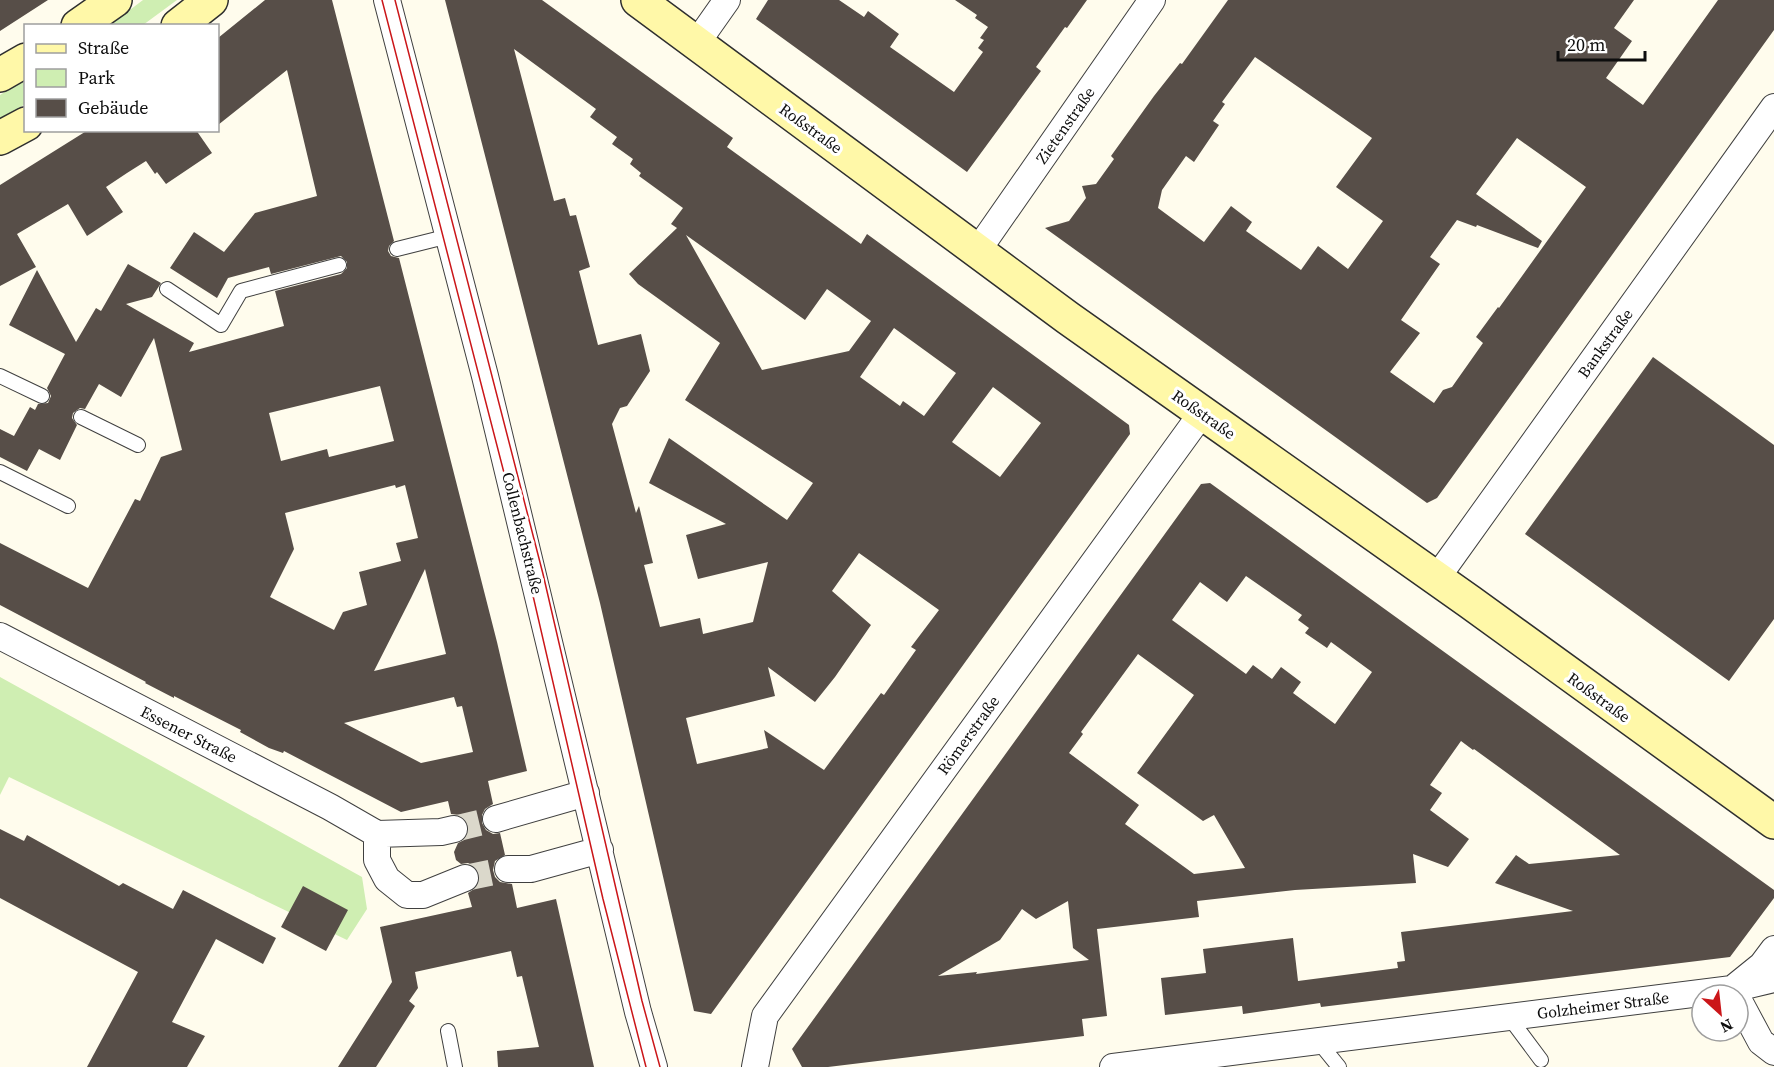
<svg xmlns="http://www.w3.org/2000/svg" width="1774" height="1067" font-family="'Source Serif 4',serif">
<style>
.green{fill:#cfeeb2}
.building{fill:#574e48;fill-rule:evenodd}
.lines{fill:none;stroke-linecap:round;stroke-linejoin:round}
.street-tunnel{stroke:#dbd8cb;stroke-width:26;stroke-dasharray:26 13;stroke-linecap:butt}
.lane-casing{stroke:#404040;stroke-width:16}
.street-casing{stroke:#404040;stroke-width:28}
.secondary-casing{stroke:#2f2f2f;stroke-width:36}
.lane{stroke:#fff;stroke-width:14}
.street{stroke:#fff;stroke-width:26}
.secondary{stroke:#fff8a8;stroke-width:33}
.tram{stroke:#cb1619;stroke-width:1.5}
.labels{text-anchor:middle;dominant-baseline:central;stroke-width:6;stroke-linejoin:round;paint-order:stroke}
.street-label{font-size:16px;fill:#0d0d0d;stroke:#fff}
</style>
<rect width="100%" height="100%" fill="#fffced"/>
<path class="green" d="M 143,0 L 177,0 L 143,25 L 110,25 Z
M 25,79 L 25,104 L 0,121 L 0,95 Z
M 0,677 L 362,877 L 367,909 L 347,940 L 9,777 L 0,795 Z"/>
<path class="building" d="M 0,0 L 48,0 L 0,31 Z
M 265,0 L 332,0 L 394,241 L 389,246 L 388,251 L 391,256 L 399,258 L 497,642 L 527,771 L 488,781 L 493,804 L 485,809 L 482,815 L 482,823 L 486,830 L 493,834 L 500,833 L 505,855 L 495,861 L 493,870 L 495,877 L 500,882 L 512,884 L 517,908 L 556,899 L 594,1067 L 498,1067 L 497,1051 L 539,1047 L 522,976 L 517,977 L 511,951 L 415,972 L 418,988 L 409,1001 L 415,1006 L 376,1067 L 338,1067 L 392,982 L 380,927 L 472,907 L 468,893 L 477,887 L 480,879 L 479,873 L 474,866 L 468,863 L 461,864 L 456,860 L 454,852 L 458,843 L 464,840 L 468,834 L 469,826 L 465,819 L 459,815 L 451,814 L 448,801 L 401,812 L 284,751 L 283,753 L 269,748 L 240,732 L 241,730 L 174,696 L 174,698 L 145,683 L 146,682 L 0,605 L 0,543 L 88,588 L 135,499 L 140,501 L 161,457 L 182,450 L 154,338 L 121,397 L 99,384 L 85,409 L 80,408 L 73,413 L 72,418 L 77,425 L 60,460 L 39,449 L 27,471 L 0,457 L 0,429 L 14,436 L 30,407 L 35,410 L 38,404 L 48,403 L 51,396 L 47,388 L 65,354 L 9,325 L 37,270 L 76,342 L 96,308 L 101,311 L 128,264 L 161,283 L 152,297 L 126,304 L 194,343 L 189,352 L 284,326 L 275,291 L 341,274 L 347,268 L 347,262 L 341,256 L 271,274 L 269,267 L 228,278 L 217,298 L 170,268 L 194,232 L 224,252 L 255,213 L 317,196 L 287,70 L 218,125 L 218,38 ZM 380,386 L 394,441 L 329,457 L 327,449 L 281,461 L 269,413 ZM 395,485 L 396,488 L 405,485 L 418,538 L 396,543 L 401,561 L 359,572 L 367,605 L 343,612 L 334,630 L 270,597 L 294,549 L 285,513 ZM 425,569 L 446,654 L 374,671 L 411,598 ZM 454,697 L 457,707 L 462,706 L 473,752 L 421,763 L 344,723 Z
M 445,0 L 542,0 L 733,138 L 727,147 L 861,244 L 867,234 L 1129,425 L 1130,434 L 711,1014 L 694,1011 L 600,603 ZM 514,49 L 596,109 L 590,117 L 617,137 L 612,144 L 633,159 L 630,164 L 641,173 L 639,176 L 683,208 L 671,224 L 677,228 L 629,274 L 638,284 L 720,343 L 685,400 L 813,483 L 787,520 L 669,438 L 649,483 L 726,524 L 686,535 L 698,579 L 768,562 L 753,622 L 703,634 L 700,618 L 660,627 L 644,565 L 653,563 L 639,506 L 636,513 L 612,424 L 620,408 L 627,406 L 650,371 L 641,334 L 598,345 L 579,271 L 590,267 L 576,215 L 570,216 L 565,198 L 554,201 ZM 686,235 L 805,320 L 827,289 L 871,321 L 849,351 L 762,370 ZM 894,328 L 956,373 L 924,416 L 903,401 L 900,406 L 860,377 ZM 993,387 L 1041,423 L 1000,477 L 952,442 ZM 859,553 L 939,610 L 911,647 L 916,650 L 884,695 L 881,693 L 824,770 L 764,730 L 768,748 L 697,764 L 686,718 L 775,696 L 768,667 L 815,702 L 835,677 L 871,625 L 832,591 Z
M 768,0 L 839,0 L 864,17 L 868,11 L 899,34 L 890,47 L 954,92 L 983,52 L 978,48 L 984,40 L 980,38 L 988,27 L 975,18 L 977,15 L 955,0 L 1087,0 L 1067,28 L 1065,27 L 1036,67 L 1041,71 L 967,172 L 756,19 Z
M 1228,0 L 1634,0 L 1614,28 L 1632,41 L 1606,78 L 1643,105 L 1718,0 L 1774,0 L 1774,30 L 1437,498 L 1427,503 L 1045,228 L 1069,221 L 1086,198 L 1082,186 L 1096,184 L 1114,159 L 1111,156 L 1154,96 L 1180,63 L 1182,64 ZM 1255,57 L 1372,138 L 1336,187 L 1383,221 L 1348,269 L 1318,246 L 1301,270 L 1246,231 L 1252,222 L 1231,206 L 1204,242 L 1158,208 L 1162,190 L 1186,156 L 1194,162 L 1219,125 L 1213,121 L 1225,104 L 1222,102 ZM 1517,138 L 1586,187 L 1499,308 L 1498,307 L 1476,337 L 1483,343 L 1452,387 L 1443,390 L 1434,403 L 1390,372 L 1420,333 L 1401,320 L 1440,264 L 1430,257 L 1457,220 L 1476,227 L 1477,225 L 1538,248 L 1542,241 L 1476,194 Z
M 88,130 L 196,130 L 212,153 L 166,184 L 157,172 L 155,174 L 146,161 L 127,173 L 106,187 L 123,212 L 87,236 L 68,204 L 17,234 L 36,267 L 0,286 L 0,185 Z
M 1653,357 L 1774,445 L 1774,619 L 1729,681 L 1525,534 Z
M 1210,483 L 1774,890 L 1774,898 L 1730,957 L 1321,1007 L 1320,1003 L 1243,1014 L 1242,1006 L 1165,1015 L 1161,978 L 1206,973 L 1203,949 L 1293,938 L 1298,981 L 1398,968 L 1397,962 L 1405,961 L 1401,932 L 1573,911 L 1495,883 L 1516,855 L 1529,864 L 1620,855 L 1474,749 L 1473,750 L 1461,741 L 1430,785 L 1442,793 L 1430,810 L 1469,839 L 1448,867 L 1413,854 L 1416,883 L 1295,890 L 1197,901 L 1199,917 L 1097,929 L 1107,1016 L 1082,1019 L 1084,1036 L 828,1067 L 802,1067 L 792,1049 L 1201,484 ZM 1246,576 L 1302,615 L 1298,620 L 1309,628 L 1305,633 L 1327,648 L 1331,642 L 1372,672 L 1335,724 L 1293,693 L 1301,682 L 1281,667 L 1272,679 L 1253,665 L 1246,674 L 1172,620 L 1200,582 L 1227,602 ZM 1138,654 L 1194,695 L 1137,773 L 1203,821 L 1214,815 L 1245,868 L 1194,874 L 1125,824 L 1139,805 L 1069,753 L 1083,734 L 1081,732 ZM 1068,901 L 1073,948 L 1089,960 L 976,974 L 977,972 L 938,976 L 1000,940 L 1022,909 L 1036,919 Z
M 0,829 L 24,841 L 27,835 L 119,886 L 123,883 L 173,909 L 183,890 L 276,938 L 263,964 L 216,939 L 172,1022 L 205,1036 L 187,1067 L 87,1067 L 138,972 L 0,898 Z
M 303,886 L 348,910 L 326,951 L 281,927 Z"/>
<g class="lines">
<path class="street-tunnel" d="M 454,829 L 496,819
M 465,878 L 508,869"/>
<defs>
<path id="lane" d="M 397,249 L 449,236
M 167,289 L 221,325 L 241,291 L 339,265
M 0,376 L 42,396
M 81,417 L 138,445
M 0,472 L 68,506
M 1509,1017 L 1541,1060
M 448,1031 L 455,1067
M 1318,1041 L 1339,1067"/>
<path id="street" d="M 387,0 L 485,376 L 638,1012 L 654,1067
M 696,44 L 727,0
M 978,250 L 1152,0
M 1436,579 L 1774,107
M 0,636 L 330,807 L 377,834 L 441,832 L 454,829
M 496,819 L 586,793
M 377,834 L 377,860 L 387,879 L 407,895 L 423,895 L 465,878
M 508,869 L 531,869 L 600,850
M 1736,986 L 1762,965 L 1774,949
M 1738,999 L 1761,1042 L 1774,1052
M 755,1067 L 765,1016 L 1202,413
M 1113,1067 L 1732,989 L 1774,979"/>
<path id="secondary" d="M 638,0 L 1068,318 L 1470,602 L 1774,822
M 78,26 L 115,0
M 178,26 L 211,0
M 0,75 L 26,60
M 0,138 L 26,124"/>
</defs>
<use href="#lane" class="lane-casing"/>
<use href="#street" class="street-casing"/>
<use href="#secondary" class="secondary-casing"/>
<use href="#lane" class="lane"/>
<use href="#street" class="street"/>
<use href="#secondary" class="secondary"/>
<path class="tram" d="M 382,0 L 510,496 L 603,899 L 646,1067
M 395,0 L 543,574 L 642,1001 L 660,1067"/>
</g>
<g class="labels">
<g class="street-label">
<text transform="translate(1065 125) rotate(-55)">Zietenstraße</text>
<text transform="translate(811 128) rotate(36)">Roßstraße</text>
<text transform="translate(1605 343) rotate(-54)">Bankstraße</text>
<text transform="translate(1204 414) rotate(35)">Roßstraße</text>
<text transform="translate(523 533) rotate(76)">Collenbachstraße</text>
<text transform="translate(1599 697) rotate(36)">Roßstraße</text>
<text transform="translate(189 734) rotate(27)">Essener Straße</text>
<text transform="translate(968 735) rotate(-54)">Römerstraße</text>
<text transform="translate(1603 1005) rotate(-7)">Golzheimer Straße</text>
</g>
</g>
<rect x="24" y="24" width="195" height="108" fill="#ffffff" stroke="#9e9e9e" stroke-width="1.5"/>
<rect x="36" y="44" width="30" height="9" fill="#fff8a8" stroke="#9e9e9e" stroke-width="1.5"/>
<text x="78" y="54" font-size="18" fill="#0d0d0d">Straße</text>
<rect x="36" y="69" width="30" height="18" fill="#cfeeb2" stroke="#9e9e9e" stroke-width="1.5"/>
<text x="78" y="84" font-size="18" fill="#0d0d0d">Park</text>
<rect x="36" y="99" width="30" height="18" fill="#574e48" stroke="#9e9e9e" stroke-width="1.5"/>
<text x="78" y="114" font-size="18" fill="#0d0d0d">Gebäude</text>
<g transform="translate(1720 1013) rotate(153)"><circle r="28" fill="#ffffff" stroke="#9e9e9e" stroke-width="1.5"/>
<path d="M0-4.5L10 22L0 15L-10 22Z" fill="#cb1619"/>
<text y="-9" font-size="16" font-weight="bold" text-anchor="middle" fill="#0d0d0d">N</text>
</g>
<path d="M1558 51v9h87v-9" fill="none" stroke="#0d0d0d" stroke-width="3"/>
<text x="1567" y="51" font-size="18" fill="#0d0d0d" stroke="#ffffff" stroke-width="4.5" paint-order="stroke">20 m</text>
</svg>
